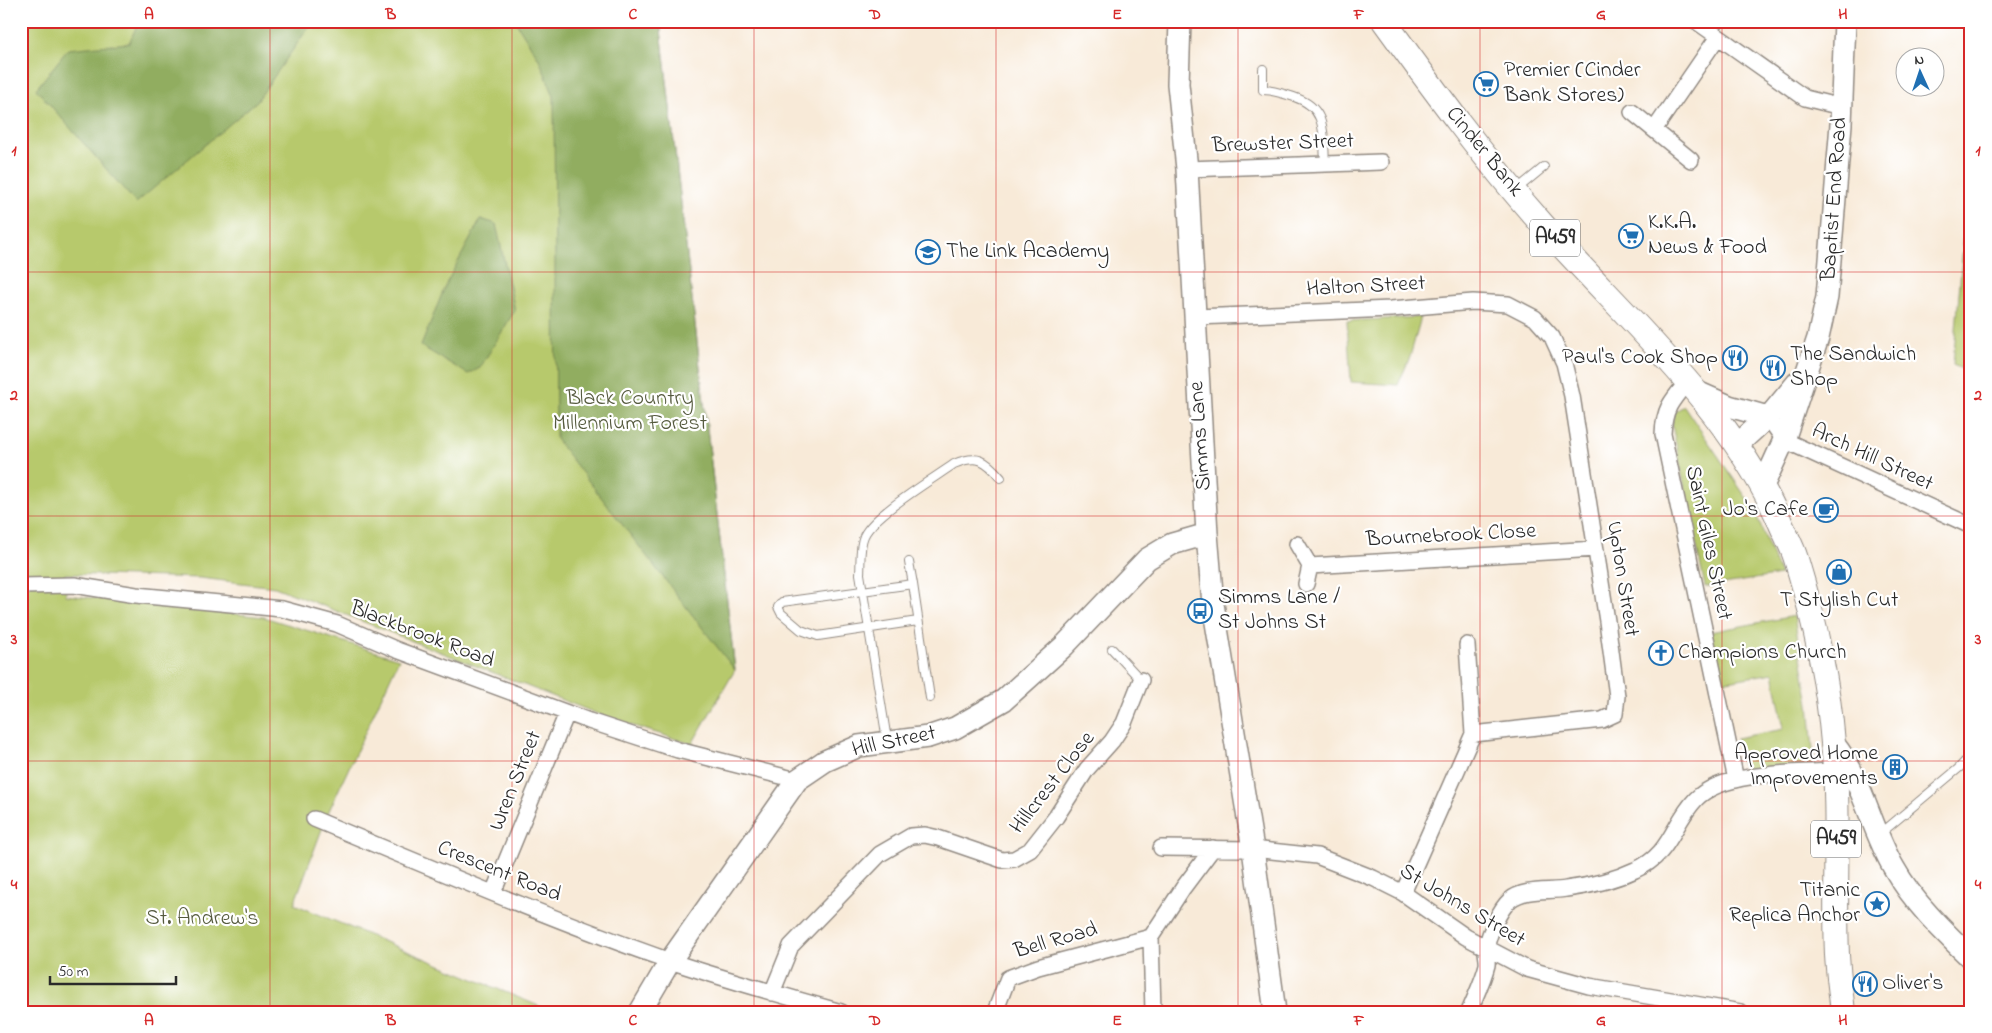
<svg xmlns="http://www.w3.org/2000/svg" width="1992" height="1033" font-family="'Indie Flower',sans-serif">
<style>
.green{fill:#b7c96c;stroke:#717a4c}
.forest{fill:#91ad60;stroke:#5e6c46}
.lines{fill:none;stroke-linecap:round;stroke-linejoin:round}
.lane-casing{stroke:#928a82;stroke-width:10}
.street-casing{stroke:#928a82;stroke-width:18}
.secondary-casing{stroke:#928a82;stroke-width:24}
.primary-casing{stroke:#928a82;stroke-width:26}
.lane{stroke:#fff;stroke-width:8}
.street{stroke:#fff;stroke-width:15}
.secondary{stroke:#fff;stroke-width:21}
.primary{stroke:#fff;stroke-width:24}
.grid{fill:none;stroke:#d62828;stroke-width:1;stroke-opacity:0.55}
.labels{text-anchor:middle;dominant-baseline:central;stroke-width:4.5;stroke-linejoin:round;paint-order:stroke}
.shield{fill:#fff;stroke:#6b6b6b;stroke-width:1}
.shield-label{font-size:21px;font-weight:bold;fill:#2b2b2b}
.poi-label{font-size:22px;fill:#2b2b2b;stroke:#fff;text-anchor:start}
.street-label{font-size:22px;fill:#2b2b2b;stroke:#fff}
.park-label{font-size:22px;fill:#555a3e;stroke:#fff}
.neatline{fill:none;stroke:#d62828;stroke-width:2}
.grid-label{font-size:16px;text-anchor:middle;font-weight:bold;fill:#d62828}
</style>
<rect width="100%" height="100%" fill="#fff"/>
<filter id="ink" filterUnits="userSpaceOnUse"><feTurbulence type="fractalNoise" baseFrequency=".02" numOctaves="2"/><feDisplacementMap in="SourceGraphic" scale="10" xChannelSelector="R" yChannelSelector="G"/><feConvolveMatrix kernelMatrix="1 2 1 2 8 2 1 2 1" color-interpolation-filters="sRGB"/></filter>
<filter id="wash" filterUnits="userSpaceOnUse"><feTurbulence type="fractalNoise" baseFrequency=".0096" numOctaves="4" result="noise"/><feDisplacementMap in="SourceGraphic" scale="20" xChannelSelector="R" yChannelSelector="G"/><feGaussianBlur stdDeviation="1.12" result="paint"/><feColorMatrix in="noise" values="0 0 0 0 0 0 0 0 0 0 0 0 0 0 0 0 0 1.4 0 .05"/><feComposite in="paint" operator="in"/></filter>
<g filter="url(#wash)">
<rect width="100%" height="100%" fill="#f8ead8"/>
<path class="green" d="M 21,21 L 660,21 L 735,670 L 692,744 L 608,718 L 275,587 L 200,578 L 65,574 L 66,595 L 264,617 L 399,659 L 328,813 L 294,904 L 553,1012 L 21,1012 Z
M 1971,152 L 1971,373 L 1953,365 Z
M 1421,317 L 1410,357 L 1398,385 L 1351,382 L 1347,321 Z
M 1684,406 L 1754,509 L 1780,575 L 1705,587 L 1672,425 L 1674,412 Z
M 1794,616 L 1809,704 L 1814,762 L 1807,766 L 1748,769 L 1741,763 L 1736,738 L 1784,729 L 1773,673 L 1721,682 L 1710,632 Z"/>
<path class="forest" d="M 139,21 L 313,21 L 257,101 L 136,203 L 36,89 L 68,49 L 129,43 Z
M 515,21 L 660,21 L 735,670 L 556,439 L 554,96 L 539,59 Z
M 481,219 L 496,224 L 515,310 L 480,368 L 468,374 L 421,346 L 446,284 Z"/>
</g>
<g filter="url(#ink)">
<g class="lines">
<defs>
<path id="lane" d="M 1263,69 L 1263,90 C 1274,90 1284,94 1294,97 C 1328,108 1323,134 1325,164
M 1516,190 L 1544,167
M 909,562 L 913,584
M 918,621 L 818,636 L 801,630 L 781,613 L 778,607 L 782,602 L 913,584 L 930,698
M 1112,649 L 1141,680
M 887,740 L 860,574 C 861,562 859,547 864,536 C 874,514 933,479 954,464 C 978,454 986,460 1001,478
M 1880,834 L 1959,768 L 1971,755"/>
<path id="street" d="M 1696,21 L 1805,98 L 1841,107
M 1632,112 L 1691,160
M 1654,130 L 1717,38
M 1187,169 L 1381,162
M 1196,317 L 1391,309 L 1473,302 L 1508,304 L 1535,318 L 1552,337 L 1564,363 L 1572,396 L 1607,621 L 1617,696 L 1615,714 L 1602,720 L 1473,734
M 1688,381 C 1672,400 1664,408 1663,434 L 1736,780
M 1768,417 L 1784,440 L 1971,526
M 1297,544 L 1310,566 L 1596,549
M 1306,584 L 1310,566
M 21,586 L 74,585 L 136,595 L 282,609 L 337,624 L 397,650 L 589,721 L 678,750 L 797,780
M 314,819 C 432,868 550,919 670,961 C 727,980 784,996 841,1012
M 1161,848 L 1253,849 L 1317,856 L 1373,878 L 1403,893 L 1466,937 L 1527,969 L 1589,986 L 1741,1012
M 493,893 L 567,713
M 1403,893 L 1473,734 L 1467,645
M 772,993 L 791,946 L 880,854 L 911,836 L 925,835 L 938,838 L 1002,860 L 1014,859 L 1030,850 L 1056,817 L 1087,769 L 1112,741 L 1124,723 L 1141,680
M 995,1012 L 1008,978 L 1038,967 L 1151,937
M 1153,1012 L 1151,937 L 1183,888 L 1213,848
M 1469,1012 C 1475,997 1483,981 1487,965 C 1488,959 1485,953 1486,947 C 1490,932 1499,910 1510,900 C 1524,888 1549,892 1566,889 C 1589,886 1614,880 1635,870 C 1671,855 1672,824 1696,799 C 1723,771 1798,773 1835,771"/>
<path id="secondary" d="M 1180,21 L 1178,84 L 1187,169 L 1207,534 L 1213,604 L 1253,849 L 1275,1012
M 1695,391 L 1729,406 L 1768,417
M 1737,445 L 1773,412 L 1797,383
M 1763,486 L 1784,440 L 1818,338 L 1827,297 L 1841,124 L 1845,21
M 1834,744 C 1864,782 1870,827 1894,868 C 1913,902 1943,931 1971,958
M 640,1012 L 670,961 L 797,780 L 825,761 L 859,746 L 928,737 L 955,728 L 1004,700 L 1064,646 L 1147,559 L 1172,544 L 1207,534"/>
<path id="primary" d="M 1384,21 C 1434,90 1485,160 1542,224 C 1626,319 1727,404 1780,522 C 1785,534 1792,546 1796,559 C 1814,618 1828,681 1833,743 C 1840,813 1834,885 1837,955 C 1838,974 1841,993 1843,1012"/>
</defs>
<use href="#lane" class="lane-casing"/>
<use href="#street" class="street-casing"/>
<use href="#secondary" class="secondary-casing"/>
<use href="#primary" class="primary-casing"/>
<use href="#lane" class="lane"/>
<use href="#street" class="street"/>
<use href="#secondary" class="secondary"/>
<use href="#primary" class="primary"/>
</g>
</g>
<path class="grid" d="M 270,21 L 270,1012M 512,21 L 512,1012M 754,21 L 754,1012M 996,21 L 996,1012M 1238,21 L 1238,1012M 1480,21 L 1480,1012M 1722,21 L 1722,1012M 21,272 L 1971,272M 21,516 L 1971,516M 21,761 L 1971,761"/>
<defs>
<symbol id="supermarket-ring" viewBox="-11 -11 22 22"><circle r="9.5" fill="#fff" stroke="#1f6fb2" stroke-width="1.5"/><path d="M-6-5.5h2.5l.6 2H6L4.5 2H-2.5L-4.4-4H-6ZM-1.5 3.2a1.3 1.3 0 1 0 .1 0ZM3 3.2a1.3 1.3 0 1 0 .1 0Z" fill="#1f6fb2"/></symbol>
<symbol id="school-ring" viewBox="-11 -11 22 22"><circle r="9.5" fill="#fff" stroke="#1f6fb2" stroke-width="1.5"/><path d="M0-5L7-2L0 1L-7-2ZM-4 1L0 2.5L4 1V4Q0 6-4 4Z" fill="#1f6fb2"/></symbol>
<symbol id="restaurant-ring" viewBox="-11 -11 22 22"><circle r="9.5" fill="#fff" stroke="#1f6fb2" stroke-width="1.5"/><path d="M-5-6h1v4h1v-4h1v4h1v-4h1v5L-1.5 .5V6h-2V.5L-5-1ZM5-6V6H3V1.5H1.5Q1.5-4 5-6Z" fill="#1f6fb2"/></symbol>
<symbol id="cafe-ring" viewBox="-11 -11 22 22"><circle r="9.5" fill="#fff" stroke="#1f6fb2" stroke-width="1.5"/><path d="M-5.5-4.5H6V0H3Q3 3.5 0 3.5H-2.5Q-5.5 3.5-5.5 0ZM3-3.2v2h1.7v-2ZM-6 4.5H4V6H-6Z" fill="#1f6fb2"/></symbol>
<symbol id="shop-ring" viewBox="-11 -11 22 22"><circle r="9.5" fill="#fff" stroke="#1f6fb2" stroke-width="1.5"/><path d="M-5-2.5h2.3a2.7 3.5 0 0 1 5.4 0H5L5.5 6h-11ZM-1.5-2.5h3a1.5 2.3 0 0 0-3 0Z" fill="#1f6fb2"/></symbol>
<symbol id="bus-ring" viewBox="-11 -11 22 22"><circle r="9.5" fill="#fff" stroke="#1f6fb2" stroke-width="1.5"/><path d="M-5-6H5V4H4V6H2V4H-2V6H-4V4H-5ZM-3.5-4V0h7V-4ZM-3.5 1.2v1.5H-2V1.2ZM2 1.2v1.5H3.5V1.2Z" fill="#1f6fb2"/></symbol>
<symbol id="church-ring" viewBox="-11 -11 22 22"><circle r="9.5" fill="#fff" stroke="#1f6fb2" stroke-width="1.5"/><path d="M-1.2-6h2.4v3.5h3.3v2.4h-3.3V6h-2.4V-.1h-3.3v-2.4h3.3Z" fill="#1f6fb2"/></symbol>
<symbol id="building-ring" viewBox="-11 -11 22 22"><circle r="9.5" fill="#fff" stroke="#1f6fb2" stroke-width="1.5"/><path d="M-4-6H4V6H1V3H-1V6H-4ZM-2.5-4.3h1.7v1.8h-1.7ZM.8-4.3h1.7v1.8H.8ZM-2.5-1h1.7V.8h-1.7ZM.8-1h1.7V.8H.8Z" fill="#1f6fb2"/></symbol>
<symbol id="sight-ring" viewBox="-11 -11 22 22"><circle r="9.5" fill="#fff" stroke="#1f6fb2" stroke-width="1.5"/><path d="M0-6L1.8-2.2L6-1.7L2.9 1.2L3.7 5.4L0 3.3L-3.7 5.4L-2.9 1.2L-6-1.7L-1.8-2.2Z" fill="#1f6fb2"/></symbol>
</defs>
<g fill-rule="evenodd">
<use href="#supermarket-ring" x="1472" y="70" width="28" height="28"/>
<use href="#supermarket-ring" x="1617" y="222" width="28" height="28"/>
<use href="#school-ring" x="914" y="238" width="28" height="28"/>
<use href="#restaurant-ring" x="1721" y="344" width="28" height="28"/>
<use href="#restaurant-ring" x="1759" y="354" width="28" height="28"/>
<use href="#cafe-ring" x="1812" y="496" width="28" height="28"/>
<use href="#shop-ring" x="1825" y="558" width="28" height="28"/>
<use href="#bus-ring" x="1186" y="597" width="28" height="28"/>
<use href="#church-ring" x="1647" y="639" width="28" height="28"/>
<use href="#building-ring" x="1881" y="753" width="28" height="28"/>
<use href="#sight-ring" x="1863" y="890" width="28" height="28"/>
<use href="#restaurant-ring" x="1851" y="970" width="28" height="28"/>
</g>
<g class="labels">
<g class="shield">
<rect x="1530" y="219.5" width="50" height="37" rx="4"/>
<rect x="1811" y="820.5" width="50" height="37" rx="4"/>
</g>
<g class="shield-label">
<text x="1555" y="238">A459</text>
<text x="1836" y="839">A459</text>
</g>
<g class="poi-label">
<text x="1504" y="71">Premier (Cinder<tspan x="1504" dy="25">Bank Stores)</tspan></text>
<text x="1648" y="223">K.K.A.<tspan x="1648" dy="25">News &amp; Food</tspan></text>
<text x="946" y="252">The Link Academy</text>
<text x="1790" y="355">The Sandwich<tspan x="1790" dy="25">Shop</tspan></text>
<text x="1718" y="358" text-anchor="end">Paul's Cook Shop</text>
<text x="1808" y="510" text-anchor="end">Jo's Cafe</text>
<text x="1218" y="598">Simms Lane /<tspan x="1218" dy="25">St Johns St</tspan></text>
<text x="1839" y="601" text-anchor="middle">T Stylish Cut</text>
<text x="1678" y="653">Champions Church</text>
<text x="1878" y="754" text-anchor="end">Approved Home<tspan x="1878" dy="25">Improvements</tspan></text>
<text x="1860" y="891" text-anchor="end">Titanic<tspan x="1860" dy="25">Replica Anchor</tspan></text>
<text x="1882" y="984">Oliver's</text>
</g>
<g class="street-label">
<text transform="translate(1283 144) rotate(-2)">Brewster Street</text>
<text transform="translate(1484 152) rotate(51)">Cinder Bank</text>
<text transform="translate(1835 199) rotate(-86)">Baptist End Road</text>
<text transform="translate(1366 287) rotate(-3)">Halton Street</text>
<text transform="translate(1201 436) rotate(-94)">Simms Lane</text>
<text transform="translate(1872 458) rotate(25)">Arch Hill Street</text>
<text transform="translate(1451 536) rotate(-3)">Bournebrook Close</text>
<text transform="translate(1708 543) rotate(78)">Saint Giles Street</text>
<text transform="translate(1622 579) rotate(81)">Upton Street</text>
<text transform="translate(422 635) rotate(21)">Blackbrook Road</text>
<text transform="translate(894 742) rotate(-12)">Hill Street</text>
<text transform="translate(516 781) rotate(-68)">Wren Street</text>
<text transform="translate(1053 783) rotate(-52)">Hillcrest Close</text>
<text transform="translate(499 872) rotate(22)">Crescent Road</text>
<text transform="translate(1462 906) rotate(31)">St Johns Street</text>
<text transform="translate(1056 941) rotate(-16)">Bell Road</text>
</g>
<g class="park-label">
<text x="630" y="399">Black Country<tspan x="630" dy="25">Millennium Forest</tspan></text>
<text x="202" y="919">St. Andrew's</text>
</g>
</g>
<rect width="1992" height="1033" fill="none" stroke="#fff" stroke-width="55"/>
<g transform="translate(1920 72) rotate(357)"><circle r="24" fill="#ffffff" stroke="#aaaaaa"/>
<path d="M0-4L9 19L0 12L-9 19Z" fill="#1f6fb2"/>
<text y="-8" font-size="14" font-weight="bold" text-anchor="middle" fill="#2b2b2b">N</text>
</g>
<path d="M50 976v8h126v-8" fill="none" stroke="#2b2b2b" stroke-width="2.5"/>
<text x="58" y="976" font-size="15" fill="#2b2b2b" stroke="#ffffff" stroke-width="4" paint-order="stroke">50 m</text>
<rect x="28" y="28" width="1936" height="978" class="neatline"/>
<g class="grid-label">
<text x="149" y="19">A</text>
<text x="391" y="19">B</text>
<text x="633" y="19">C</text>
<text x="875" y="19">D</text>
<text x="1117" y="19">E</text>
<text x="1359" y="19">F</text>
<text x="1601" y="19">G</text>
<text x="1843" y="19">H</text>
<text x="14" y="155">1</text>
<text x="1978" y="155">1</text>
<text x="14" y="400">2</text>
<text x="1978" y="400">2</text>
<text x="14" y="644">3</text>
<text x="1978" y="644">3</text>
<text x="14" y="889">4</text>
<text x="1978" y="889">4</text>
<text x="149" y="1025">A</text>
<text x="391" y="1025">B</text>
<text x="633" y="1025">C</text>
<text x="875" y="1025">D</text>
<text x="1117" y="1025">E</text>
<text x="1359" y="1025">F</text>
<text x="1601" y="1025">G</text>
<text x="1843" y="1025">H</text>
</g>
</svg>
